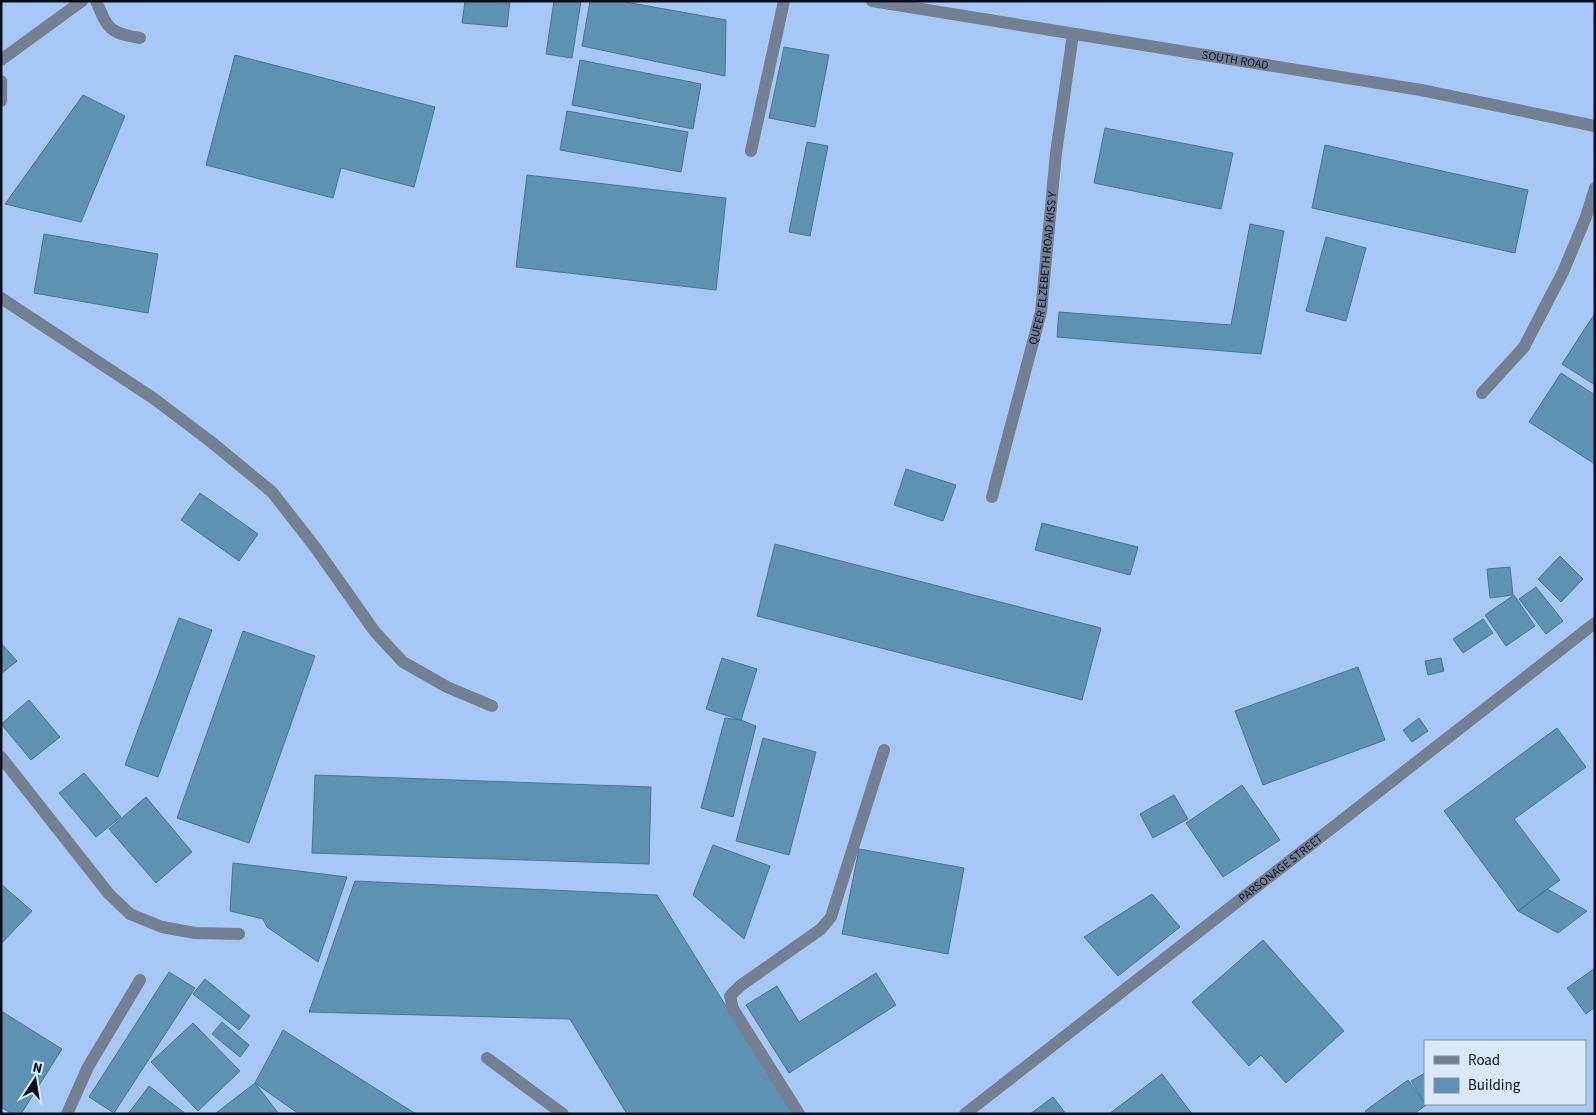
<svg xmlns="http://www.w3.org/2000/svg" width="1596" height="1115" font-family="'Source Sans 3',sans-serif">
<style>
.building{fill:#5e92b3;stroke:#427796}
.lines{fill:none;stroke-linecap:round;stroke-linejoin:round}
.minor{stroke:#728093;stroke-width:12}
.labels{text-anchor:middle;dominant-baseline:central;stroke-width:5;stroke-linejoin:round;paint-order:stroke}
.street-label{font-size:12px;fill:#040e1e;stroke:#dae8fb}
</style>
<rect width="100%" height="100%" fill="#a7c8f6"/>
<path class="building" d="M 465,1 L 510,1 L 507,27 L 462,23 Z
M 554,1 L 581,1 L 572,58 L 546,54 Z
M 590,1 L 620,1 L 726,20 L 725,76 L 582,46 Z
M 784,47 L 829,55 L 815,127 L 769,118 Z
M 235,55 L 435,107 L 414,187 L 341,168 L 333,198 L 206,165 Z
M 580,60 L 701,84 L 693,129 L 572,105 Z
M 83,95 L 125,116 L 81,222 L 5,204 Z
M 567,111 L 688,132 L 681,172 L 560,150 Z
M 1105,128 L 1233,153 L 1221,209 L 1094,183 Z
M 807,142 L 828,146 L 810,236 L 789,232 Z
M 1325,145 L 1528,190 L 1515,253 L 1312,208 Z
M 527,175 L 726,198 L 716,290 L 516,267 Z
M 1250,224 L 1284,231 L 1261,354 L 1057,337 L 1059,312 L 1231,325 Z
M 44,234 L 158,254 L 148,313 L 34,293 Z
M 1326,237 L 1366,248 L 1346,321 L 1306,311 Z
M 1595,313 L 1595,385 L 1562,364 Z
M 1561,373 L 1595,395 L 1595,464 L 1529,422 Z
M 906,469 L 956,485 L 943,521 L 894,505 Z
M 200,493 L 258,534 L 239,561 L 181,520 Z
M 1042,523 L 1138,547 L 1130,575 L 1035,550 Z
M 775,544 L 1101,628 L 1082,700 L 757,616 Z
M 1560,556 L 1583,579 L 1561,602 L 1538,579 Z
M 1510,567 L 1513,595 L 1490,598 L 1487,569 Z
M 1536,587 L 1563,621 L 1546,634 L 1519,599 Z
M 1514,595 L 1535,626 L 1506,646 L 1485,615 Z
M 179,618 L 212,630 L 158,777 L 125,765 Z
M 1483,619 L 1493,633 L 1463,653 L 1453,639 Z
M 243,631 L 315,656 L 249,843 L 177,818 Z
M 1,643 L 17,661 L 1,674 Z
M 722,658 L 757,669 L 741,720 L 706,709 Z
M 1441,658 L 1444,671 L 1428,675 L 1425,661 Z
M 1358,667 L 1385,740 L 1263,785 L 1235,711 Z
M 29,700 L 60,737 L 31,760 L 1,724 Z
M 725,718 L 741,720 L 756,726 L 733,817 L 701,808 Z
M 1419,718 L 1428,731 L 1412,742 L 1403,730 Z
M 1557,728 L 1586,767 L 1514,819 L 1560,880 L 1518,911 L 1444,811 Z
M 763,738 L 816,752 L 789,855 L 736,841 Z
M 84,773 L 121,817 L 96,837 L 59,793 Z
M 315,775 L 651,787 L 649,864 L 312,853 Z
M 1242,785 L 1280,840 L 1223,877 L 1186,823 Z
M 1174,795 L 1188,819 L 1153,838 L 1140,814 Z
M 146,797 L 192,852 L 156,883 L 109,829 Z
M 713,845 L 770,866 L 744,939 L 693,895 Z
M 859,849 L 964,868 L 948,954 L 842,934 Z
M 233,863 L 347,877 L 318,962 L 267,927 L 263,919 L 230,911 Z
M 355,881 L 657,895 L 793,1114 L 627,1114 L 570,1019 L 309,1012 Z
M 1,884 L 32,911 L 1,944 Z
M 1547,889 L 1587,911 L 1558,933 L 1518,911 Z
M 1152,894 L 1180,927 L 1118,976 L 1084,937 Z
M 1263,940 L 1344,1031 L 1286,1083 L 1261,1055 L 1249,1066 L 1192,1002 Z
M 1595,968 L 1595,1007 L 1586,1014 L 1567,988 Z
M 169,972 L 195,988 L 114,1113 L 89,1097 Z
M 876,973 L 896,1005 L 789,1073 L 746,1005 L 777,986 L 799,1022 Z
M 205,979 L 250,1016 L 239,1030 L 193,994 Z
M 1,1011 L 62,1049 L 21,1114 L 12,1114 L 1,1107 Z
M 222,1022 L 249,1045 L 240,1057 L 212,1034 Z
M 193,1023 L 240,1071 L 198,1111 L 151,1062 Z
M 283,1030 L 416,1114 L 299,1114 L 255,1083 Z
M 1425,1073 L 1425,1103 L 1411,1081 Z
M 1162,1074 L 1192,1114 L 1109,1114 Z
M 1408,1080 L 1426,1105 L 1414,1114 L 1367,1114 L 1365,1111 Z
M 255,1083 L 279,1114 L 216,1114 L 216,1113 Z
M 149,1086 L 186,1114 L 128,1114 Z
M 1053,1097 L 1066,1114 L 1030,1114 Z"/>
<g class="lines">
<g class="minor">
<path d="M 96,1 C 108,29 109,33 140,38"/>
<path id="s1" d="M 872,1 L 1421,90 L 1595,126"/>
<path d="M 1,60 L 82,1"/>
<path d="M 1,81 L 1,101"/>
<path d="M 751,151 L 784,1"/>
<path d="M 1,298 L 153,398 L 210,441 L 272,492 L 315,547 L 375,632 L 403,662 L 447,687 L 492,706"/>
<path d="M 1482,393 L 1524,347 L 1563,272 L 1586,217 L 1595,188"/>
<path id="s2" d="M 992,497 L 1041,312 L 1056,153 L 1073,34"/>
<path d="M 1,757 L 109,894 L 130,914 L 162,927 L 195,933 L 239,934"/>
<path d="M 487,1058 L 563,1114"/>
<path d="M 67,1114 L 88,1067 L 140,980"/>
<path d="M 799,1114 L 733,1009 L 730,996 L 740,986 L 821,929 L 831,917 L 884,750"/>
<path id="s3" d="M 965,1114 L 1595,623"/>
</g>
</g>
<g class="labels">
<g class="street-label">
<text stroke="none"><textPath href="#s1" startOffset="368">SOUTH ROAD</textPath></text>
<text stroke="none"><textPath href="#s2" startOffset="235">QUEER ELZEBETH ROAD KISS Y</textPath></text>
<text stroke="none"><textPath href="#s3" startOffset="400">PARSONAGE STREET</textPath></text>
</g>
</g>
<rect width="1596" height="1115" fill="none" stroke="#040e1e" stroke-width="5"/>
<rect x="1424" y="1040" width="162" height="65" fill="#dae8fb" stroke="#8491a3"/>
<rect x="1434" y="1056" width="25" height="8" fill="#728093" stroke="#8491a3"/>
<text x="1468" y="1065" font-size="15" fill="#040e1e">Road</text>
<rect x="1434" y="1078" width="25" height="15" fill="#5e92b3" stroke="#8491a3"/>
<text x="1468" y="1090" font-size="15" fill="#040e1e">Building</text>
<g transform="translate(35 1080) rotate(12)" stroke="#dae8fb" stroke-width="4" paint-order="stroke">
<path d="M0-4L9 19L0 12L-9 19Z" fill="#040e1e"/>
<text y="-8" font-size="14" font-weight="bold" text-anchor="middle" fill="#040e1e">N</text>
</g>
</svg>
